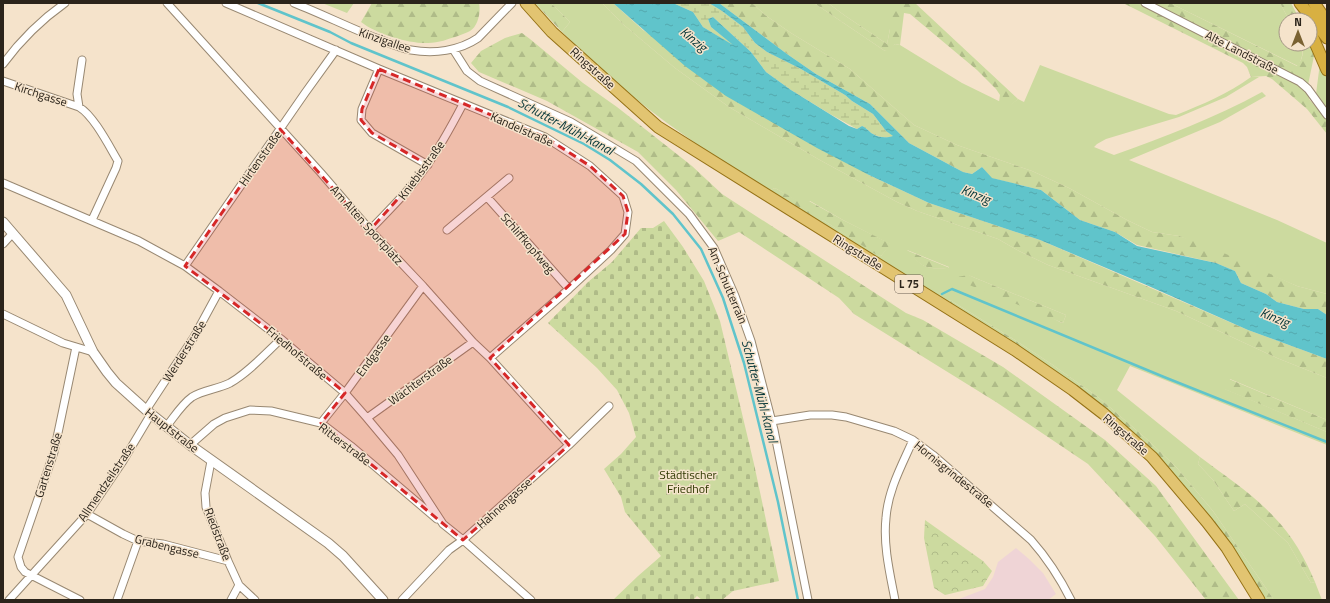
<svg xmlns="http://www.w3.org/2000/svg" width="1330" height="603" font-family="'Titillium Web',sans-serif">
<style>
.education{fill:#efd4d6}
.grass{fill:#ccda9f;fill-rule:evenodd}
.forest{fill:url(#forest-firs)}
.wetland{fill:url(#wetland-marsh)}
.cemetery{fill:url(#cemetery-stones)}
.park{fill:url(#park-crowns)}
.water{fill:url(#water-ripples)}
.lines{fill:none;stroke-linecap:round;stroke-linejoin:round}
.stream{stroke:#60c4cb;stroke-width:2.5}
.minor-casing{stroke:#988872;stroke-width:9}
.tertiary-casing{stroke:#988872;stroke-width:11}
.primary-casing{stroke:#957216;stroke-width:13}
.trunk-casing{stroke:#957216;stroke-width:13}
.minor{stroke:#fff;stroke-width:7}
.tertiary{stroke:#fff;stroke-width:9}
.primary{stroke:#e2c471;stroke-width:11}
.trunk{stroke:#d8b042;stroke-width:11}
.marked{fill:#d62828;fill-opacity:0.2;stroke:#d62828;stroke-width:3;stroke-dasharray:8 5;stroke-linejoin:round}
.labels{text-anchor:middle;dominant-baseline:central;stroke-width:3;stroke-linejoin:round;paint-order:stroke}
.shield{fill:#f5e3cb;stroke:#685d50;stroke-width:1}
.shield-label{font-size:11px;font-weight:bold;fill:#2b241b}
.street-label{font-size:12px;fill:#2b241b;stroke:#f5e3cb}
.park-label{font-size:12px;fill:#2f3801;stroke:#f5e3cb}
.water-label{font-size:13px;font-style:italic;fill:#003336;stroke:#f5e3cb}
</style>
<defs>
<pattern id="forest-firs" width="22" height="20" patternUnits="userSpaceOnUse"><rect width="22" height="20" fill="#ccda9f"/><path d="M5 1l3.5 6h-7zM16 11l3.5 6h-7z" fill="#afbb88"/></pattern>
<pattern id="wetland-marsh" width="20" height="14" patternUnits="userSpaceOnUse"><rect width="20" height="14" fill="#ccda9f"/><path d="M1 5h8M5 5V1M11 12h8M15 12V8" fill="none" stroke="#afbb88"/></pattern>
<pattern id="cemetery-stones" width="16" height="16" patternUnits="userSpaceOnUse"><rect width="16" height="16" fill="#ccda9f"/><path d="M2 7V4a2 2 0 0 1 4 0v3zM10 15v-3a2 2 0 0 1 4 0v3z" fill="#afbb88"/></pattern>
<pattern id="park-crowns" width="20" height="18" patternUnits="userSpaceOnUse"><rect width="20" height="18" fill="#ccda9f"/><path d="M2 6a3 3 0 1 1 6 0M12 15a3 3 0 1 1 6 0" fill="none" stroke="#afbb88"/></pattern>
<pattern id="water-ripples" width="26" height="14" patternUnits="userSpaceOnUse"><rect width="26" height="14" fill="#60c4cb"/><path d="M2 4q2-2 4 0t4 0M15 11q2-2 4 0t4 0" fill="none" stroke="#54a8ae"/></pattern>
</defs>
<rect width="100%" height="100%" fill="#f5e3cb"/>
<path class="education" d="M 1016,548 L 1029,559 L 1043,573 L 1056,594 L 1048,600 L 951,600 L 959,599 L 985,589 L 993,577 L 998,562 Z"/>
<path class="grass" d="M 322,3 L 354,3 L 347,13 Z
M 551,3 L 602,3 L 624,25 L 675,68 L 729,107 L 818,159 L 897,202 L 917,211 L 998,239 L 1019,251 L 1048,265 L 1176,311 L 1277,358 L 1327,378 L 1327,420 L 1230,379 L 1225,389 L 1327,432 L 1327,445 L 1130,366 L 1117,390 L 1200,457 L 1198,464 L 1213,480 L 1234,511 L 1245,504 L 1288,543 L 1311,583 L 1315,582 L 1322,600 L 1274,600 L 1213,511 L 1177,468 L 1149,441 L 1098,397 L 1050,363 L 1015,340 L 950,300 L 947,303 L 819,223 L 823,220 L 878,255 L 881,256 L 890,244 L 843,220 L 810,201 L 804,205 L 775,188 L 768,191 C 723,162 678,133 636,99 C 610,78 586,55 562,32 L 570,22 ZM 907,250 L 949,267 L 949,268 C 924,269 924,268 907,250 ZM 968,275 L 1066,315 L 1063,323 L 1062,323 Z
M 752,3 L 814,3 L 885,51 L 895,44 L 900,45 L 962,83 L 1009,106 L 1018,99 L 1024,102 L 1040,65 L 1169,114 L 1176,115 C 1203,104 1228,94 1251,77 L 1259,77 L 1226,97 L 1179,117 L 1106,139 L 1097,144 L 1094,147 L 1114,155 C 1164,137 1215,118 1262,92 L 1266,96 L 1220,122 L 1129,160 L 1277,220 L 1327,243 L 1327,294 L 1297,286 L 1179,236 L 1152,232 L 1127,220 L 1069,188 L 1032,171 L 957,145 L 914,125 L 850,69 L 791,33 L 765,15 Z
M 828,3 L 890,3 L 890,29 L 887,44 L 844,15 Z
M 1170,3 L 1280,3 L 1289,20 L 1286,20 L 1286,44 L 1301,44 C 1304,52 1302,59 1298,66 Z
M 1320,63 L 1327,79 L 1327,108 L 1319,100 L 1316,94 Z"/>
<path class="forest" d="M 372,3 L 479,3 C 481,12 478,26 470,31 C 467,33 462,34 458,36 C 448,39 439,43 428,43 C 410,44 376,34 361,22 Z
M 535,3 L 551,3 L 570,22 L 562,32 Z
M 602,3 L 613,3 L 643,30 L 869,175 L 929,203 L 1040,240 L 1248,330 L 1327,359 L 1327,378 L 1277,358 L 1176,311 L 1048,265 L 1019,251 L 998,239 L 917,211 L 897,202 L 818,159 L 729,107 L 675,68 L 624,25 Z
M 719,3 L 752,3 L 765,15 L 791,33 L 850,69 L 914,125 L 957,145 L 1032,171 L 1069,188 L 1127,220 L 1152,232 L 1179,236 L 1206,245 L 1297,286 L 1327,294 L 1327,315 L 1318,309 L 1304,309 L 1277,302 L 1266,294 L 1241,283 L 1235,271 L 1216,263 L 1137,245 L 1115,232 L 1080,220 L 1041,190 L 991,178 L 982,167 L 972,174 L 963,172 L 909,143 L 870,104 L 816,74 L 787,54 Z
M 814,3 L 828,3 L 844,15 L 887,44 L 890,29 L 890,3 L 915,3 L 1018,99 L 1009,107 L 999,102 L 1000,95 L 996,89 L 977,70 L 910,14 L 904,13 L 900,45 L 895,44 L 889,50 L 885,51 Z
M 1123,3 L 1170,3 L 1297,66 C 1303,59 1304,52 1301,44 L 1310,44 L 1314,56 L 1308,85 L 1309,99 L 1327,120 L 1327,134 L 1307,109 L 1272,79 L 1266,76 L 1251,77 L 1247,67 L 1243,63 Z
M 1280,3 L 1291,3 L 1300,20 L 1289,20 Z
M 522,33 L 530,39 L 583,83 L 617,107 L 692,166 L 722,194 L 906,313 L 923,320 L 1003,367 L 1105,440 L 1156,486 L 1239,600 L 1206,600 L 1155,536 L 1088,464 L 996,402 L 854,314 L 839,298 L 739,232 L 718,241 L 676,190 L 638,152 L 547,101 L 479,72 L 471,63 L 481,51 L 505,38 Z
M 775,188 L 804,204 L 809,201 L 843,220 L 891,244 L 881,256 L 877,255 L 823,220 L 819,223 L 768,191 Z
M 906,250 L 950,268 C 923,269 924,268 906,250 Z
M 968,275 L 1066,315 L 1063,323 L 952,278 Z
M 950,300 L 1015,340 L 1050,363 L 1098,397 L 1149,441 L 1177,468 L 1213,511 L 1274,600 L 1265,600 L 1243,565 L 1141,442 L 947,303 Z
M 1229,379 L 1327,420 L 1327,432 L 1224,389 Z
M 1200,457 C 1225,476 1253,494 1274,517 C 1292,535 1305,558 1315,582 L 1311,583 L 1288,543 L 1245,504 L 1234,511 L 1213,480 L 1198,464 Z"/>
<path class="wetland" d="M 673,3 L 709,3 L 722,11 L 743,27 L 755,43 L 767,52 L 801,69 L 845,95 L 852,101 L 873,114 L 886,131 L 894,136 C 887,138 880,138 873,134 C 869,132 867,128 862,126 L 857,129 L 830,114 L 791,90 L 766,72 L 751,52 L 713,17 L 708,19 L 711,27 L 737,48 L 703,27 L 693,12 Z"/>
<path class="cemetery" d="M 664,221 L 683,247 L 704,281 L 720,321 L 754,464 L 779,581 L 733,591 L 722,600 L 702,600 L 697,596 L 693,600 L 613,600 L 638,576 L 661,556 L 625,512 L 621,497 L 604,469 L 621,454 L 636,437 L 629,413 L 617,390 L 597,368 L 548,323 L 588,282 L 612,262 L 641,228 L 653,228 Z"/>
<path class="park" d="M 925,520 L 983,561 L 992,571 L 983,586 L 945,595 L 934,588 L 924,538 Z"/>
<path class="water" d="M 613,3 L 673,3 L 693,12 L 703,27 L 733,45 L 711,27 L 708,19 L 713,17 L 751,52 L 766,72 L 791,90 L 849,126 L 857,129 L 862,126 C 867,128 869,132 873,134 C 879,138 887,138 893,136 L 886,131 L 873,114 L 852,101 L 845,95 L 801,69 L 767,52 L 755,43 L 743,27 L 722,11 L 709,3 L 719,3 L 787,54 L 816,74 L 870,104 L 909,143 L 963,172 L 972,174 L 982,167 L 992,178 L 1041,190 L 1080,220 L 1115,232 L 1137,246 L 1216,263 L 1235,271 L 1241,283 L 1266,294 L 1277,302 L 1304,309 L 1318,309 L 1327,315 L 1327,359 L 1248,330 L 1144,284 L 1040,240 L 929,203 L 869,175 L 817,148 L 726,96 L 685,66 Z"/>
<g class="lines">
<path class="stream" d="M 258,3 L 330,32 L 351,43 L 508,107 L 584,144 L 610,160 L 641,184 L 673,214 L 701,249 L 723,298 L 732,326 L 744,363 L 778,502 L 798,600
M 942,294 L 952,289 L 1164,377 L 1327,442"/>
<defs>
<path id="minor" d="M 167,3 L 321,173 L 370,230 L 423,286 L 473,342 L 490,358 L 569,445
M 226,3 L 379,69 L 545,137 L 590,166 L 623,196 L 628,212 L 625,234 L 611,250 L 569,289 L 490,358
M 294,3 C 322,14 348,27 376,38 C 387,42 399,48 411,50 C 434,54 459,51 478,38 L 512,3
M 1145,3 L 1300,82 L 1308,89 L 1327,115
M 453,49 L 467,71 L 480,81 L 571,122 L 636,161 L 689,214 L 714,248 L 735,296 L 751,341 L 774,430 L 808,600
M 82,60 L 77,94 L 79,107 C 94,116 109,146 118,161 L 116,168 L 92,220
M 3,64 C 20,41 41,20 65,3
M 379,69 L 362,109 L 361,120 L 372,133 L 428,165
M 3,81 L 79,107
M 3,183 L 139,241 L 172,259 L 185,266 L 219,291 L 281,339 L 345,393 L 367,418 L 398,455 L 443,524 L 463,540 L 531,600
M 487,197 L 569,289
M 370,230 C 390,209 411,189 427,165 C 441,146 452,125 463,104
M 447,230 L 509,178
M 3,244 L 13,233
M 185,266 L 305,93 L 336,50
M 3,314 L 63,343 L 93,352
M 76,347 L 54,452 L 18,557 L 21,567 L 25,572 L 80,600
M 146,410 L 194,337 L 219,291
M 367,418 L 473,342
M 772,421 L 810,415 L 832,415 L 846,417 L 894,431 L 913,440 L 933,455 L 1031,540 C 1047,558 1060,578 1071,600
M 321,423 L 345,393 L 423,286
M 166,427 C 174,417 182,404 192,397 C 203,390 218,389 230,383 C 249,372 265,354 281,339
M 190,445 L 214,424 L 225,418 L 250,410 L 271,411 L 321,423 L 351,446 L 437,519
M 211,461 L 205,493 L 206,507 L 228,561 L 239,585 L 255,600
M 87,514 L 123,534 L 138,541 L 163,544 L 228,561
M 9,600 L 87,514 L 123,461 L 151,414
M 117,600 L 138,541
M 231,600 L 239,585
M 402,600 L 449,550 L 463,540 L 569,445 L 609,406
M 895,600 C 890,574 883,545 886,518 C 888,490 902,465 913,440"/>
<path id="tertiary" d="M 3,222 L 66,295 L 93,352 L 107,372 L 116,383 L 146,410 L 190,445 L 328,543 L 343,556 L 383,600"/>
<path id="primary" d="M 526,3 L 552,32 L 658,127 L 1015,350 L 1073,390 L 1104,414 L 1152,457 L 1207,522 L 1227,548 L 1259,600"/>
<path id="trunk" d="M 1300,3 L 1327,38
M 1314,3 L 1327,22
M 1310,31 L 1327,70"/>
</defs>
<use href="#minor" class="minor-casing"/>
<use href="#tertiary" class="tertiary-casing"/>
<use href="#primary" class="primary-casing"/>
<use href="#trunk" class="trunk-casing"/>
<use href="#minor" class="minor"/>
<use href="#tertiary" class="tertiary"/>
<use href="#primary" class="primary"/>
<use href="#trunk" class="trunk"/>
</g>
<path class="marked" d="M 379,69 L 545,137 L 590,166 L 623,196 L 628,212 L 625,234 L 490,358 L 569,445 L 463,540 L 321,423 L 345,393 L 281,339 L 185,266 L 280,129 L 370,230 L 428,165 L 372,133 L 361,120 L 362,109 Z"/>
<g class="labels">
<rect class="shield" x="895" y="275" width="28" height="18" rx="3"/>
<g class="shield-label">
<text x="909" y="284">L 75</text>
</g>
<g class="street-label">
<text transform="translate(385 40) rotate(19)">Kinzigallee</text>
<text transform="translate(1242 52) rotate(27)">Alte Landstraße</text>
<text transform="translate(593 68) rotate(42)">Ringstraße</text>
<text transform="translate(41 94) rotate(18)">Kirchgasse</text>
<text transform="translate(522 129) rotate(24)">Kandelstraße</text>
<text transform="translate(260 158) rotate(-55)">Hirtenstraße</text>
<text transform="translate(421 170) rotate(-54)">Kniebisstraße</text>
<text transform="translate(367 225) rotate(48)">Am Alten Sportplatz</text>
<text transform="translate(528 243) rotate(49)">Schliffkopfweg</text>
<text transform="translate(858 252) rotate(32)">Ringstraße</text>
<text transform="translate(728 285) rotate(67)">Am Schutterrain</text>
<text transform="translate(184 351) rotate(-58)">Werderstraße</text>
<text transform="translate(297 353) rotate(40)">Friedhofstraße</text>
<text transform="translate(373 355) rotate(-54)">Endgasse</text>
<text transform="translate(420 380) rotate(-36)">Wächterstraße</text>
<text transform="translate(172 430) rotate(38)">Hauptstraße</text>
<text transform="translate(1126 434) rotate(41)">Ringstraße</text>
<text transform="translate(345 444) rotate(37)">Ritterstraße</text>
<text transform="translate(48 465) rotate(-73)">Gartenstraße</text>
<text transform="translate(954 474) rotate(39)">Hornisgrindestraße</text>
<text transform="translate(106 482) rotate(-56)">Allmendzeilstraße</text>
<text transform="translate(504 503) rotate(-42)">Hahnengasse</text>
<text transform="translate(218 534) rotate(69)">Riedstraße</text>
<text transform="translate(167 546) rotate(14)">Grabengasse</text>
</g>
<g class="park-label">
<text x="688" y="474">Städtischer<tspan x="688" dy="14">Friedhof</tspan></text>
</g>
<g class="water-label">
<text transform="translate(694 39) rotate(40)">Kinzig</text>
<text transform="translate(566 126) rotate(28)">Schutter-Mühl-Kanal</text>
<text transform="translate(976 194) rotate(22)">Kinzig</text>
<text transform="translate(1275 317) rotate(22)">Kinzig</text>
<text transform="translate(760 391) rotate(75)">Schutter-Mühl-Kanal</text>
</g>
</g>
<rect width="1330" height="603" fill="none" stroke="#2b241b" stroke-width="8"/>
<g transform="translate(1298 32)"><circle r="19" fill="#f5e3cb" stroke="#a49785"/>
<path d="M0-3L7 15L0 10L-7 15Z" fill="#7a6232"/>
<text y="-6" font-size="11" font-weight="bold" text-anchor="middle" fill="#2b241b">N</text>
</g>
</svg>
